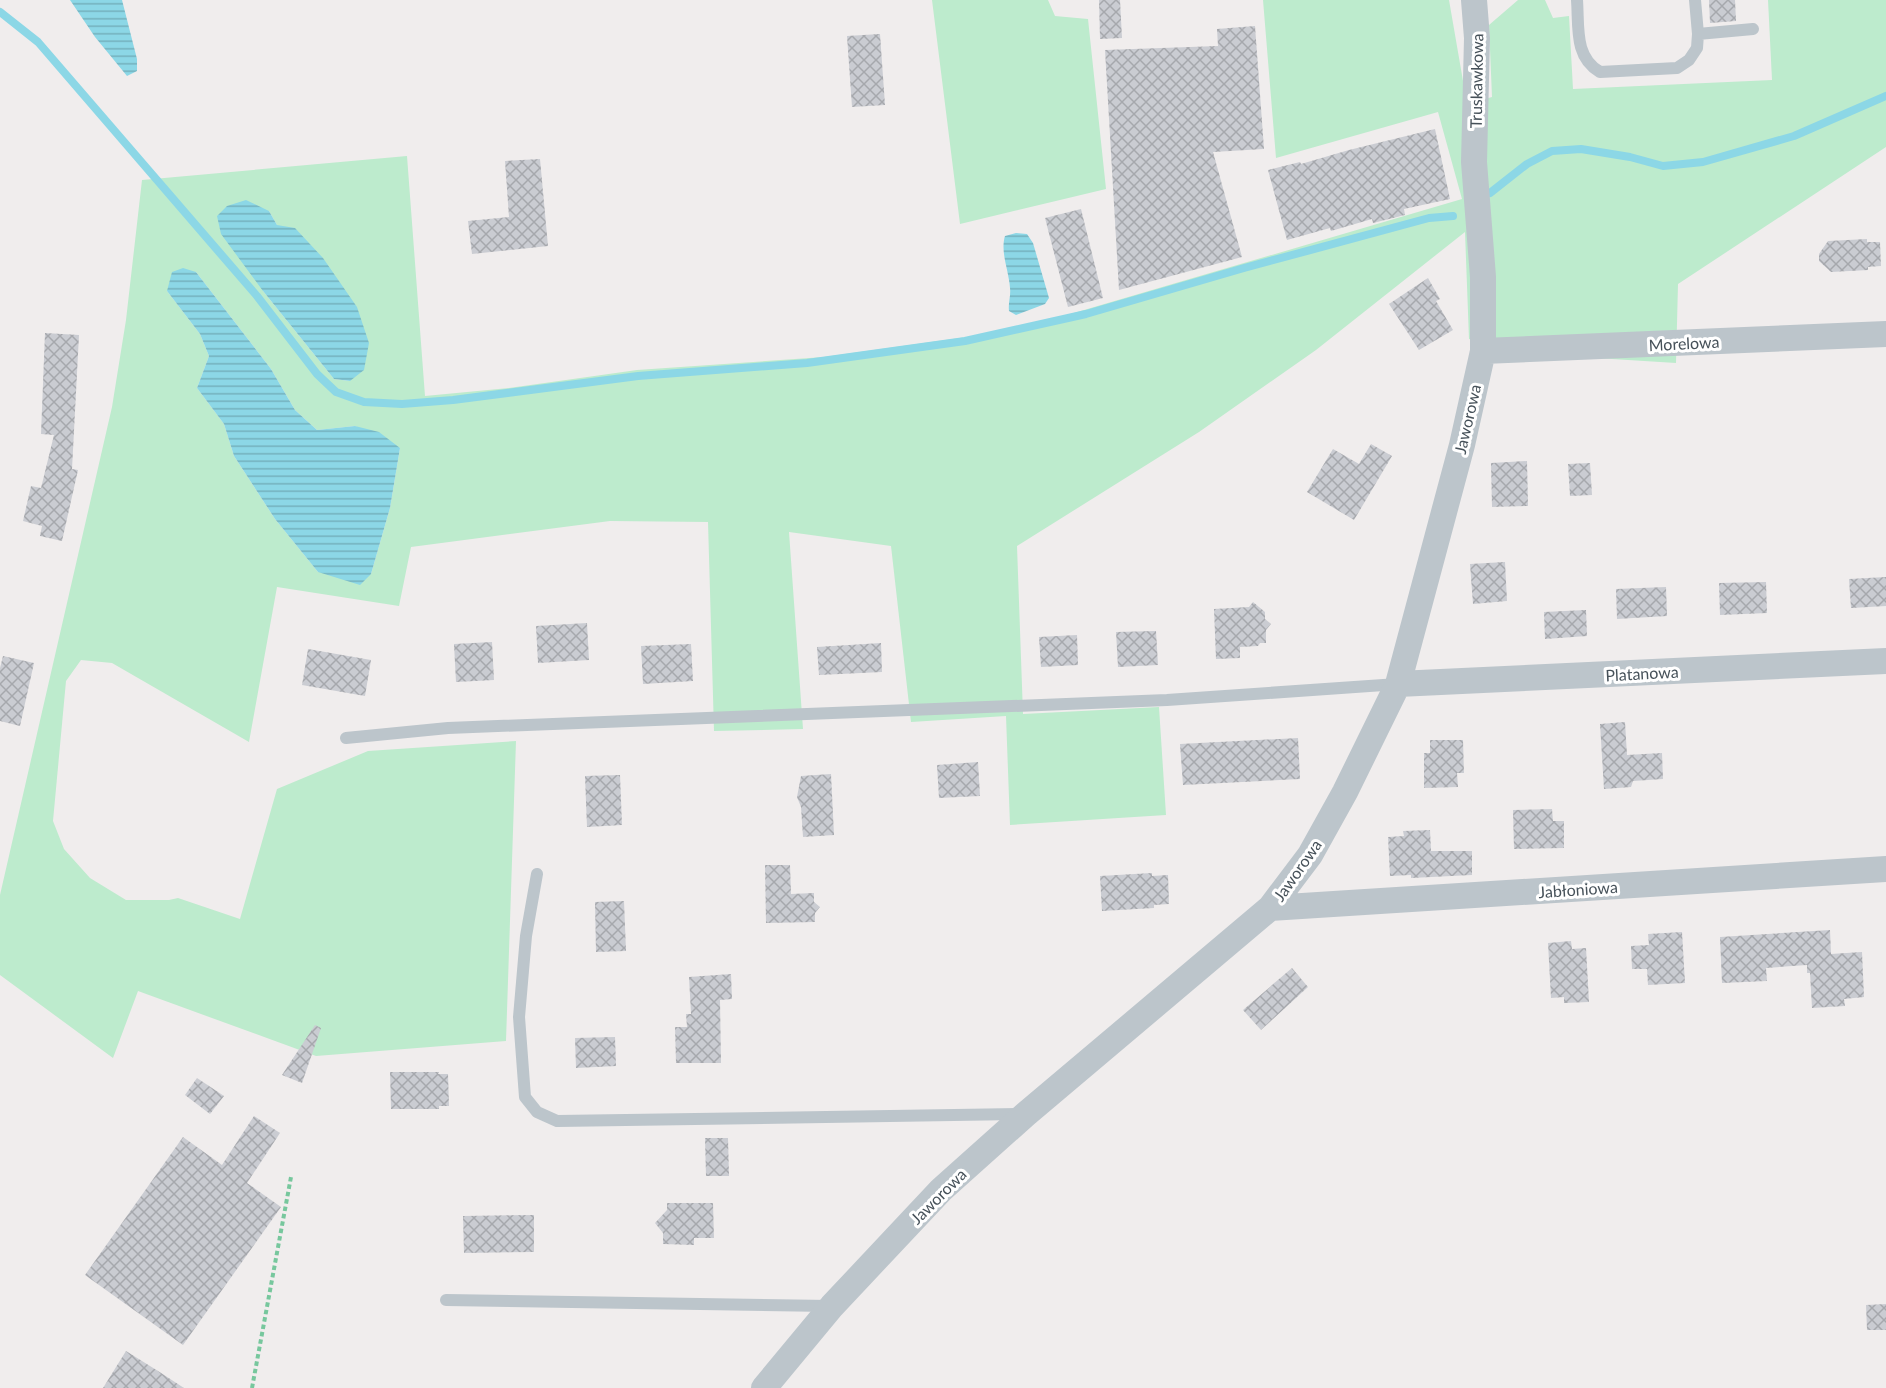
<svg xmlns="http://www.w3.org/2000/svg" width="1886" height="1388" font-family="Lato,sans-serif">
<style>
.grass{fill:#bdebcd;fill-rule:evenodd}
.water{fill:url(#water-rules)}
.lines{fill:none;stroke-linecap:round;stroke-linejoin:round}
.stream{stroke:#8cd7e6;stroke-width:8}
.building{fill:url(#building-cross-hatch)}
.path{stroke:#77c79d;stroke-width:4;stroke-dasharray:4.5 3;stroke-linecap:butt}
.service{stroke:#bcc5cb;stroke-width:12}
.minor{stroke:#bcc5cb;stroke-width:26}
.labels{text-anchor:middle;dominant-baseline:central;stroke-width:6;stroke-linejoin:round;paint-order:stroke}
.street-label{font-size:16px;fill:#465159;stroke:#fff}
</style>
<defs>
<pattern id="water-rules" width="6" height="5" patternUnits="userSpaceOnUse" patternTransform="scale(1.5)"><rect width="6" height="5" fill="#8cd7e6"/><path d="M0 2.5h6" fill="none" stroke="#74b1bd"/></pattern>
<pattern id="building-cross-hatch" width="8" height="8" patternUnits="userSpaceOnUse" patternTransform="scale(1.5)"><rect width="8" height="8" fill="#caccd2"/><path d="M0 0l8 8M0 8l8-8" fill="none" stroke="#a6a8ad"/></pattern>
</defs>
<rect width="100%" height="100%" fill="#f0eded"/>
<path class="grass" d="M 932,0 L 1048,0 L 1055,16 L 1088,19 L 1106,189 L 960,224 Z
M 1263,0 L 1449,0 L 1467,104 L 1492,97 L 1489,25 L 1518,0 L 1545,0 L 1553,18 L 1569,16 L 1573,89 L 1772,80 L 1768,0 L 1886,0 L 1886,147 L 1678,284 L 1676,363 L 1548,355 L 1469,339 L 1465,232 L 1316,350 L 1199,432 L 1017,546 L 1023,714 L 1159,707 L 1166,815 L 1010,825 L 1006,716 L 911,722 L 891,546 L 789,532 L 803,729 L 714,731 L 708,522 L 610,521 L 411,547 L 399,606 L 277,587 L 249,742 L 112,663 L 81,660 L 66,681 L 53,821 L 64,849 L 90,878 L 126,900 L 169,900 L 178,898 L 240,919 L 277,789 L 368,751 L 516,741 L 506,1041 L 316,1056 L 138,991 L 113,1058 L 0,975 L 0,895 L 112,407 L 126,320 L 142,180 L 407,156 L 425,396 L 509,388 L 637,370 L 824,357 L 988,334 L 1067,315 L 1462,199 L 1438,112 L 1276,158 ZM 269,211 L 277,225 L 350,381 L 334,379 L 263,291 ZM 196,272 L 271,369 L 295,410 L 317,430 L 355,426 L 400,448 L 390,508 L 371,574 L 318,572 L 275,519 L 234,456 L 224,424 L 197,388 L 209,356 L 200,334 L 167,291 Z"/>
<path class="water" d="M 70,0 L 122,0 L 137,59 L 137,71 L 127,76 L 95,37 Z
M 246,200 L 269,211 L 277,225 L 295,228 L 323,258 L 357,307 L 369,343 L 364,370 L 350,381 L 334,379 L 263,291 L 221,234 L 217,216 L 227,206 Z
M 1016,233 L 1027,234 L 1033,243 L 1049,298 L 1045,304 L 1016,315 L 1009,311 C 1008,303 1011,296 1010,288 C 1009,271 1000,252 1005,236 Z
M 183,268 L 196,272 L 271,369 L 295,410 L 317,430 L 355,426 L 379,432 L 400,448 L 390,508 L 371,574 L 360,585 L 318,572 L 275,519 L 234,456 L 224,424 L 197,388 L 209,356 L 200,334 L 167,291 L 172,272 Z"/>
<g class="lines">
<path class="stream" d="M 0,12 L 38,42 L 257,296 L 317,374 L 336,392 L 364,402 L 402,404 L 453,400 L 638,376 L 807,363 L 965,341 L 1086,314 L 1244,268 L 1429,218 L 1453,216
M 1490,193 L 1527,164 L 1552,151 L 1581,149 L 1630,157 L 1663,166 L 1703,162 L 1794,136 L 1886,96"/>
</g>
<path class="building" d="M 1099,0 L 1120,0 L 1122,38 L 1100,39 Z
M 1709,0 L 1735,0 L 1736,21 L 1710,23 Z
M 1255,26 L 1264,149 L 1213,152 L 1242,257 L 1119,290 L 1105,50 L 1218,46 L 1217,29 Z
M 880,34 L 885,105 L 852,107 L 847,36 Z
M 1435,129 L 1450,199 L 1404,209 L 1405,215 L 1373,223 L 1372,219 L 1331,231 L 1330,228 L 1287,240 L 1268,170 L 1300,162 L 1301,164 L 1349,150 Z
M 540,159 L 548,246 L 472,254 L 468,221 L 509,217 L 505,161 Z
M 1081,209 L 1103,298 L 1068,307 L 1045,218 Z
M 1867,239 L 1867,242 L 1880,242 L 1881,266 L 1868,267 L 1868,270 L 1831,272 L 1819,261 L 1819,254 L 1828,241 Z
M 1428,278 L 1440,299 L 1436,301 L 1453,330 L 1419,350 L 1389,304 Z
M 45,333 L 79,335 L 72,469 L 78,470 L 62,541 L 40,536 L 42,526 L 23,521 L 31,486 L 41,488 L 54,435 L 41,434 Z
M 1371,444 L 1392,456 L 1354,520 L 1307,492 L 1333,449 L 1359,464 Z
M 1527,461 L 1528,506 L 1492,507 L 1491,463 Z
M 1590,463 L 1592,495 L 1570,496 L 1568,464 Z
M 1505,562 L 1507,601 L 1473,604 L 1470,564 Z
M 1886,577 L 1886,606 L 1851,608 L 1849,579 Z
M 1766,582 L 1767,613 L 1720,615 L 1719,583 Z
M 1666,587 L 1667,616 L 1617,619 L 1616,589 Z
M 1253,602 L 1265,612 L 1265,619 L 1271,624 L 1266,630 L 1266,643 L 1260,643 L 1258,646 L 1240,647 L 1240,658 L 1216,659 L 1214,609 L 1249,607 Z
M 1586,610 L 1587,636 L 1545,639 L 1544,612 Z
M 587,623 L 589,660 L 538,663 L 536,626 Z
M 1156,631 L 1158,665 L 1118,667 L 1116,632 Z
M 1077,635 L 1078,665 L 1041,667 L 1039,637 Z
M 492,642 L 494,680 L 456,682 L 454,644 Z
M 881,643 L 882,672 L 819,675 L 817,647 Z
M 691,644 L 693,681 L 643,684 L 641,646 Z
M 308,649 L 371,660 L 365,696 L 302,685 Z
M 3,656 L 34,663 L 20,726 L 0,721 L 0,668 Z
M 1625,722 L 1627,755 L 1662,753 L 1663,779 L 1633,781 L 1631,787 L 1604,789 L 1600,724 Z
M 1298,738 L 1300,779 L 1183,785 L 1180,744 Z
M 1430,740 L 1463,740 L 1464,773 L 1457,773 L 1458,787 L 1424,788 L 1424,753 L 1430,753 Z
M 978,762 L 980,796 L 939,798 L 937,765 Z
M 831,774 L 834,835 L 803,837 L 801,807 L 797,797 L 801,776 Z
M 620,775 L 622,825 L 587,827 L 585,776 Z
M 1552,809 L 1553,821 L 1564,821 L 1564,848 L 1514,849 L 1513,810 Z
M 1430,830 L 1431,851 L 1472,851 L 1472,875 L 1411,878 L 1411,875 L 1390,876 L 1388,837 L 1404,836 L 1403,831 Z
M 765,865 L 790,865 L 791,894 L 814,893 L 814,902 L 820,907 L 815,913 L 815,922 L 766,923 Z
M 1152,873 L 1152,876 L 1168,875 L 1169,904 L 1154,905 L 1154,908 L 1102,911 L 1100,876 Z
M 624,901 L 626,951 L 596,952 L 595,902 Z
M 1830,930 L 1831,954 L 1862,952 L 1864,997 L 1844,999 L 1845,1006 L 1812,1008 L 1810,973 L 1807,973 L 1807,965 L 1766,968 L 1767,981 L 1722,983 L 1720,937 Z
M 1682,932 L 1685,983 L 1648,985 L 1647,969 L 1632,969 L 1631,946 L 1649,945 L 1648,934 Z
M 1571,941 L 1572,949 L 1586,948 L 1589,1002 L 1564,1003 L 1564,997 L 1551,998 L 1548,943 Z
M 1292,968 L 1308,987 L 1261,1030 L 1243,1010 Z
M 731,974 L 732,999 L 720,1000 L 721,1063 L 676,1063 L 675,1027 L 687,1027 L 686,1014 L 691,1014 L 689,977 Z
M 315,1025 L 321,1028 L 302,1083 L 282,1075 Z
M 615,1037 L 616,1066 L 576,1068 L 575,1038 Z
M 390,1072 L 439,1072 L 438,1074 L 448,1074 L 449,1106 L 439,1106 L 439,1109 L 391,1109 Z
M 197,1078 L 224,1096 L 210,1114 L 185,1095 Z
M 254,1116 L 280,1133 L 247,1183 L 281,1207 L 183,1345 L 85,1275 L 183,1137 L 222,1165 Z
M 705,1138 L 728,1138 L 729,1176 L 706,1176 Z
M 667,1203 L 713,1203 L 714,1238 L 694,1238 L 694,1245 L 663,1244 L 663,1233 L 655,1223 L 667,1210 Z
M 534,1215 L 534,1252 L 464,1253 L 463,1216 Z
M 1886,1304 L 1886,1330 L 1867,1330 L 1866,1305 Z
M 126,1351 L 158,1371 L 184,1388 L 103,1388 Z"/>
<g class="lines">
<path class="path" d="M 252,1388 L 291,1177"/>
<path class="service" d="M 1577,0 C 1579,27 1574,57 1600,72 L 1677,68 L 1689,60 L 1697,48 L 1698,34 L 1695,0
M 1698,34 L 1753,29
M 346,738 L 448,728 L 1167,700 L 1398,684
M 537,874 L 526,936 L 519,1017 L 525,1097 L 537,1112 L 557,1121 L 1022,1114
M 446,1300 L 830,1306"/>
<path class="minor" d="M 1483,351 L 1886,334
M 1398,684 L 1886,661
M 1270,908 L 1886,869
M 764,1388 L 832,1306 L 941,1190 L 1026,1114 L 1270,908 L 1310,855 L 1345,792 L 1398,684 L 1462,445 L 1483,351 L 1483,277 L 1474,162 L 1477,38 L 1474,0"/>
</g>
<g class="labels">
<g class="street-label">
<text transform="translate(1476 81) rotate(-89)">Truskawkowa</text>
<text transform="translate(1684 343) rotate(-3)">Morelowa</text>
<text transform="translate(1467 419) rotate(-77)">Jaworowa</text>
<text transform="translate(1642 673) rotate(-3)">Platanowa</text>
<text transform="translate(1297 870) rotate(-55)">Jaworowa</text>
<text transform="translate(1578 889) rotate(-4)">Jabłoniowa</text>
<text transform="translate(938 1196) rotate(-45)">Jaworowa</text>
</g>
</g>
</svg>
